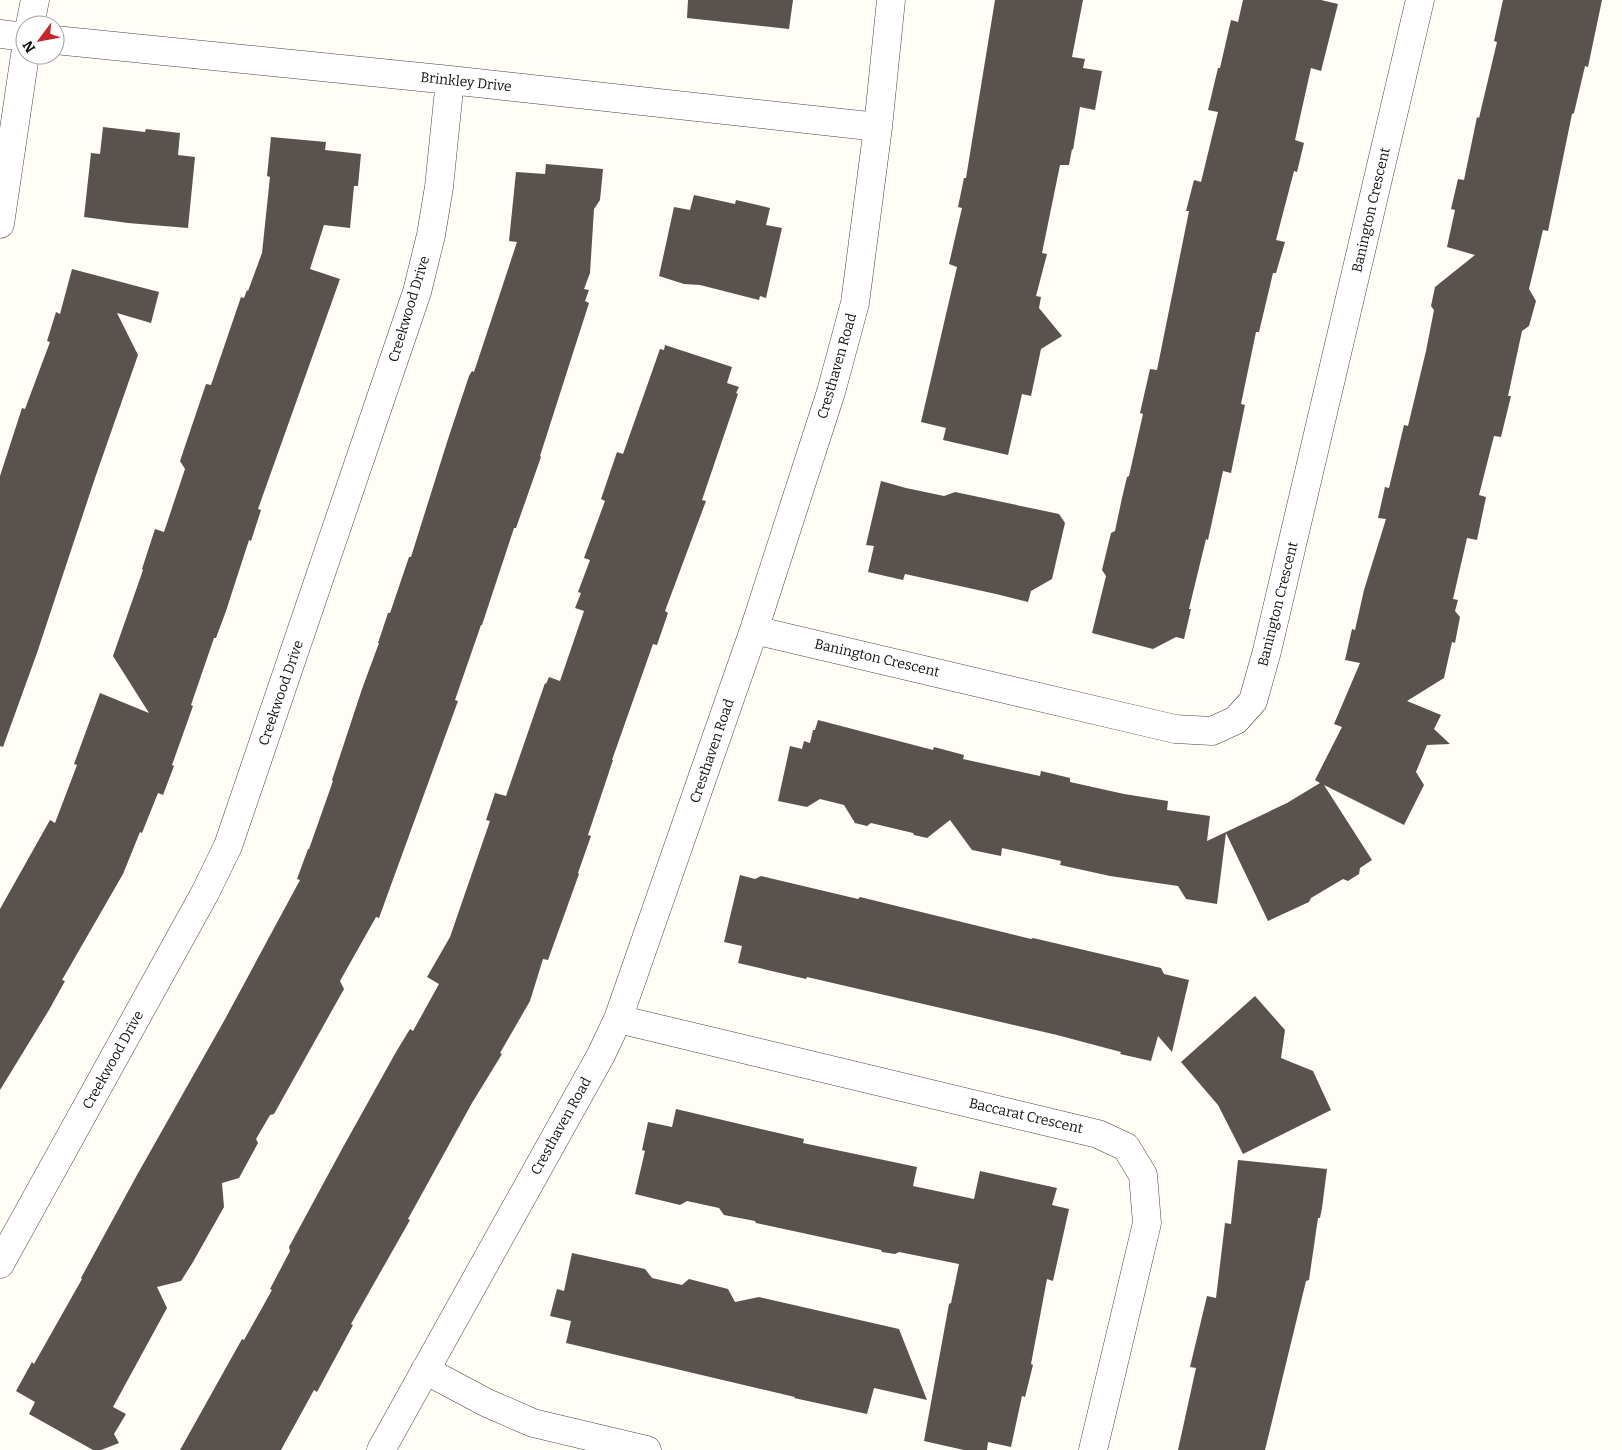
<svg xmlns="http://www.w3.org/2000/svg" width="1622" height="1450" font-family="Bitter,serif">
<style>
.building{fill:#5a524d}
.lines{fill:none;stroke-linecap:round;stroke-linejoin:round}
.minor-casing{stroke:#444;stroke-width:29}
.minor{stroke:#fff;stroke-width:28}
.labels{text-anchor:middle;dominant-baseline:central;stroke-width:5;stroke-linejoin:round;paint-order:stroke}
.street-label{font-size:14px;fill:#111;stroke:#fff}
</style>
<rect width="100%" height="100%" fill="#fffdf5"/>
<path class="building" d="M 688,0 L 793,0 L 789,29 L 687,18 Z
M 995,0 L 1083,0 L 1072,57 L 1085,59 L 1083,68 L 1102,71 L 1095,110 L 1080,107 L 1073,150 L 1072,149 L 1069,165 L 1060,165 L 1042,253 L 1047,254 L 1036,296 L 1041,297 L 1039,308 L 1062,336 L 1041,349 L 1031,396 L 1022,394 L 1008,455 L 943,440 L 946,428 L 921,422 L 957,267 L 949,264 L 962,208 L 958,207 L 964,178 L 966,178 Z
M 1243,0 L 1321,0 L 1338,4 L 1321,71 L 1311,68 L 1295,140 L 1304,143 L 1297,172 L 1294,171 L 1276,240 L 1285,242 L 1276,273 L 1273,273 L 1259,332 L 1256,332 L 1241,404 L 1245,405 L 1231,473 L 1223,471 L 1208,540 L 1206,539 L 1189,609 L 1191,609 L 1184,639 L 1176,637 L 1153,649 L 1092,633 L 1106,576 L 1102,570 L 1111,533 L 1115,531 L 1122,498 L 1127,477 L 1129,476 L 1143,414 L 1140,413 L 1150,369 L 1157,370 L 1189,211 L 1186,211 L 1194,180 L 1201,182 L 1218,112 L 1208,110 L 1218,68 L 1220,68 L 1231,20 L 1238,22 Z
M 1503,0 L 1602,0 L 1588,67 L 1585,66 L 1574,113 L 1572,114 L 1548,231 L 1543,230 L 1529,289 L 1536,301 L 1529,326 L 1522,331 L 1508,396 L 1511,396 L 1501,437 L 1494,436 L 1479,495 L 1486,497 L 1477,540 L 1467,538 L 1453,599 L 1458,600 L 1455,611 L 1460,617 L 1455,643 L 1452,642 L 1444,678 L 1407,701 L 1441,715 L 1434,729 L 1450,744 L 1427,745 L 1416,772 L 1424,785 L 1404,825 L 1324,785 L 1372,860 L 1360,868 L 1359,874 L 1348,881 L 1343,879 L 1311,898 L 1309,902 L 1268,921 L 1226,833 L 1217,904 L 1186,899 L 1178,886 L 1110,876 L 1060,865 L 1061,861 L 1002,848 L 1001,856 L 972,850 L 950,820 L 927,838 L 914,835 L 913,833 L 871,823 L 867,826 L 855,823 L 844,805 L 820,799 L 807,807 L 778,801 L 790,746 L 802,749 L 804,741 L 810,743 L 813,730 L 815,730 L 818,720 L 933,750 L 934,747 L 964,755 L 963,759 L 1040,776 L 1041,771 L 1070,778 L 1070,782 L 1124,794 L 1168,801 L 1167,810 L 1210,816 L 1207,841 L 1287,803 L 1320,783 L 1315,780 L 1342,727 L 1334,724 L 1360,663 L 1345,660 L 1352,629 L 1355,630 L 1364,590 L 1386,519 L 1378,518 L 1385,487 L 1389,488 L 1404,425 L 1408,426 L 1426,351 L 1434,310 L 1431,306 L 1435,287 L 1475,255 L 1447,247 L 1455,210 L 1451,209 L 1458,179 L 1464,180 L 1477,117 L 1479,118 L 1497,42 L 1494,41 Z
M 103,127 L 145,132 L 146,129 L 180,133 L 178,155 L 195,157 L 188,228 L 128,223 L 84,217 L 91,153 L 100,154 Z
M 271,137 L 326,142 L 325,150 L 361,154 L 358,186 L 354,186 L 350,228 L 324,225 L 310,269 L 340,279 L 258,509 L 261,510 L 251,541 L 249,540 L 226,611 L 216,638 L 214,638 L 191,705 L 193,706 L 172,765 L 174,766 L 163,795 L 158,793 L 142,833 L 140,832 L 123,874 L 62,980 L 65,981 L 49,1010 L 0,1090 L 0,909 L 50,820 L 55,823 L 77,765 L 74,764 L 100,693 L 149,713 L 113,656 L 143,570 L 142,569 L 155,529 L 164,532 L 185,469 L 180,461 L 206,384 L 211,385 L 241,297 L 244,298 L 247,290 L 248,291 L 262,253 L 270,177 L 267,176 Z
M 546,164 L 603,169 L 600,200 L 594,209 L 590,273 L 584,289 L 589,290 L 585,301 L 589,303 L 540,456 L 541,457 L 516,528 L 514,528 L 482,625 L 481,625 L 455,700 L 458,701 L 379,918 L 376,917 L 340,981 L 344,989 L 274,1114 L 270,1115 L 256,1139 L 258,1143 L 239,1178 L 222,1183 L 224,1207 L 193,1262 L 181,1281 L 157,1287 L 167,1308 L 113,1407 L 126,1414 L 114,1434 L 119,1443 L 101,1450 L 93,1450 L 29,1414 L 35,1402 L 16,1391 L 32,1362 L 34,1364 L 82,1279 L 81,1278 L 137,1175 L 224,1021 L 300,880 L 297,879 L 308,849 L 309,849 L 333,781 L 332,780 L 362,689 L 379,643 L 378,643 L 388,613 L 390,613 L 409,557 L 411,557 L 448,439 L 469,376 L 472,371 L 474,372 L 517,242 L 509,241 L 516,172 L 545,174 Z
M 694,195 L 735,204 L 736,200 L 770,208 L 766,225 L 782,228 L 766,298 L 760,296 L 759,300 L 700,285 L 684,284 L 659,276 L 674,207 L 690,210 Z
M 72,269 L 159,292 L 151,323 L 117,313 L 138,355 L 95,478 L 37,653 L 3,747 L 0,746 L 0,476 L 22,408 L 25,409 L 50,342 L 47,341 L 56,312 L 60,314 Z
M 665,345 L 732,367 L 727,383 L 739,387 L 736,393 L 738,394 L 702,500 L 706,501 L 665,611 L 668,613 L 657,645 L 653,644 L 612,760 L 613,760 L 588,835 L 591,836 L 578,873 L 579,874 L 548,960 L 543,959 L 530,1001 L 500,1053 L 502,1054 L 472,1103 L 408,1219 L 410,1220 L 351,1324 L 353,1325 L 317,1392 L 314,1390 L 281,1450 L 180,1450 L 242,1339 L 244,1340 L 272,1290 L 270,1289 L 290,1251 L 289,1247 L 342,1149 L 396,1052 L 410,1029 L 413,1031 L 439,984 L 427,977 L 450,937 L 490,821 L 486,820 L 495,793 L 506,796 L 545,683 L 546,684 L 549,677 L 560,681 L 584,611 L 575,608 L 581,593 L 578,592 L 590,560 L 584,558 L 605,501 L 601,499 L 617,452 L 623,454 L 660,349 L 664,350 Z
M 881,481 L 906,488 L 944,496 L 955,492 L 1059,514 L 1065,523 L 1052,579 L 1031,591 L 1028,602 L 996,594 L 905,574 L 903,580 L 868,572 L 874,546 L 866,545 Z
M 740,875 L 755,879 L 761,876 L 858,899 L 860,897 L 1031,939 L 1033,938 L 1161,968 L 1164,974 L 1189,980 L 1172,1052 L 1158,1036 L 1151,1061 L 1120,1054 L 1121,1052 L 1057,1035 L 807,977 L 806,979 L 738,963 L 742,946 L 724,942 Z
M 1255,996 L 1285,1030 L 1281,1058 L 1313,1071 L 1331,1110 L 1243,1154 L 1218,1105 L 1181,1062 Z
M 676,1109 L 804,1139 L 803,1143 L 917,1167 L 913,1186 L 974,1199 L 980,1171 L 1057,1188 L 1052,1205 L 1069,1209 L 1053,1281 L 1047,1279 L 1031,1364 L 1033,1365 L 1025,1397 L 1022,1396 L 1011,1447 L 988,1442 L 987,1450 L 964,1450 L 924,1441 L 949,1304 L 951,1303 L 959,1264 L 899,1252 L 895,1254 L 882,1252 L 881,1250 L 756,1223 L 755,1221 L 724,1215 L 719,1208 L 687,1201 L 680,1205 L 635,1194 L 645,1151 L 642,1150 L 648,1122 L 672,1127 Z
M 1238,1160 L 1327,1169 L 1322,1208 L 1320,1218 L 1318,1218 L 1309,1280 L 1306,1281 L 1265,1450 L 1178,1450 L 1196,1368 L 1190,1367 L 1207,1296 L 1216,1298 L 1225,1223 L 1231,1224 Z
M 572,1253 L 645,1269 L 652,1278 L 682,1285 L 689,1279 L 728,1289 L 735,1302 L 759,1297 L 899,1329 L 927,1400 L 874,1388 L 867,1414 L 794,1398 L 795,1397 L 566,1343 L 571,1321 L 550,1316 L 557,1289 L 564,1291 Z"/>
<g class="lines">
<defs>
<path id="minor" d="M 30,25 L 35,0
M 0,34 L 25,37
M 55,40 L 450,80 L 878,127
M 0,224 L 25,55
M 754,630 L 1175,729 L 1212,731 L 1236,720 L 1253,701 L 1267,651 L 1420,0
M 618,1019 L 1098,1134 L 1126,1147 L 1143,1175 L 1147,1223 L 1093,1450
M 0,1264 L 205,893 L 228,846 L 417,292 L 431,235 L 439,187 L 450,80
M 425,1370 L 487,1403 L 533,1423 L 647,1450
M 381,1450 L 601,1055 L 618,1019 L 754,630 L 831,392 L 855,303 L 878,127 L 891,0"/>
</defs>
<use href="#minor" class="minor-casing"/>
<use href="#minor" class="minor"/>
</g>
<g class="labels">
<g class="street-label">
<text transform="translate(466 82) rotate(6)">Brinkley Drive</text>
<text transform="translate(1371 210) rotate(-77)">Banington Crescent</text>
<text transform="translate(409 309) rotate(-73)">Creekwood Drive</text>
<text transform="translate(837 366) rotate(-74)">Cresthaven Road</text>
<text transform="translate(1278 604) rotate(-76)">Banington Crescent</text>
<text transform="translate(877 658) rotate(13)">Banington Crescent</text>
<text transform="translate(281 693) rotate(-71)">Creekwood Drive</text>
<text transform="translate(712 751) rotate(-71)">Cresthaven Road</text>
<text transform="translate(113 1060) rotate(-61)">Creekwood Drive</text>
<text transform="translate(1026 1116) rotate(13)">Baccarat Crescent</text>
<text transform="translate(561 1126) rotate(-61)">Cresthaven Road</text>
</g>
</g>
<g transform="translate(40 40) rotate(238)"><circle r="24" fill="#ffffff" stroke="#a0a0a0"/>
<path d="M0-4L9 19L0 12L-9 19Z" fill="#c4262e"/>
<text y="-8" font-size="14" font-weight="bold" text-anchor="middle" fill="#111111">N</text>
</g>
</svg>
